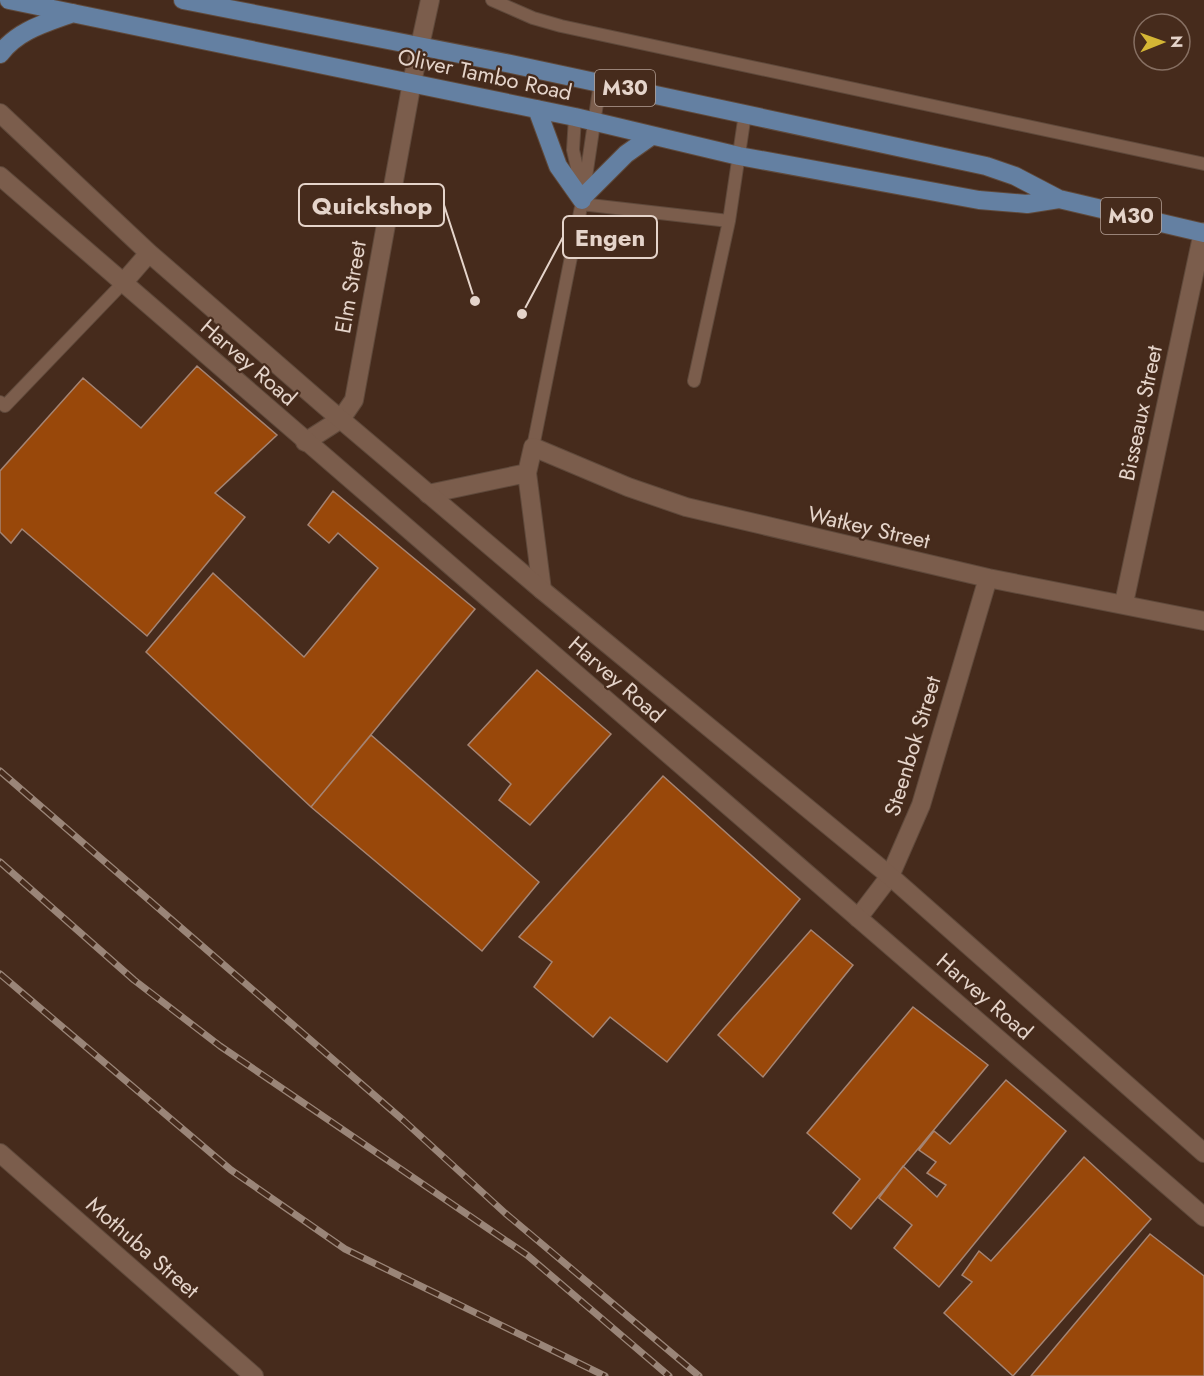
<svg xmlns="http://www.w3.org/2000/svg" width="1204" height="1376" font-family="Jost,sans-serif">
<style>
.building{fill:#99480a;stroke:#a58473;stroke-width:1.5}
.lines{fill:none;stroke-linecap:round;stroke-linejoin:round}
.lane-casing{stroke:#5f493b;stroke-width:14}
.street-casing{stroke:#5f493b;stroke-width:20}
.secondary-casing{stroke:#5f493b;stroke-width:20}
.primary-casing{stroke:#5f493b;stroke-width:20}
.lane{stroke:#7b5d4c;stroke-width:12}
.street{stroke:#7b5d4c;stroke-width:18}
.secondary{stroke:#7b5d4c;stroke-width:18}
.primary{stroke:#6480a2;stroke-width:18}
.rail-casing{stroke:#9a8578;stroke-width:7}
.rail{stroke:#462b1c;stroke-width:4.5;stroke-dasharray:14;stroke-linecap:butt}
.labels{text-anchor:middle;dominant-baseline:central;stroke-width:4.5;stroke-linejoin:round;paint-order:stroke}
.shield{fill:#462b1c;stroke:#b5a196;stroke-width:1.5}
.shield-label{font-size:21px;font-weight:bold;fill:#e5d4ca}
.street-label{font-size:22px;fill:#e5d4ca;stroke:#462b1c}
.leader{fill:none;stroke:#e5d4ca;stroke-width:2}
.callout-dot{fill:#e5d4ca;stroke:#462b1c;stroke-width:2}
.callout{fill:#462b1c;stroke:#e5d4ca;stroke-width:2}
.callout-label{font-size:24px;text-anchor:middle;font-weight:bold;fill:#e5d4ca}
</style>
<rect width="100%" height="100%" fill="#462b1c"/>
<path class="building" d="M 197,366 L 277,435 L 215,493 L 245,517 L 147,636 L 22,529 L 11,543 L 0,532 L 0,471 L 83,378 L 141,428 Z
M 333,491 L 475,609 L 311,807 L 146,652 L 213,573 L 304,657 L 378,568 L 338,533 L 329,543 L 308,525 Z
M 537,670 L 611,734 L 530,825 L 499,800 L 511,784 L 468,745 Z
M 371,735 L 539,882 L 482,951 L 311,807 Z
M 663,776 L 800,899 L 667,1062 L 610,1017 L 593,1037 L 534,987 L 552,962 L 519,937 Z
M 811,930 L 853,965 L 763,1077 L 718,1035 Z
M 913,1007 L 988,1065 L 851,1229 L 833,1213 L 860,1179 L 807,1133 Z
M 1006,1080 L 1066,1131 L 939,1287 L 894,1248 L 912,1225 L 879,1198 L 903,1166 L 937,1197 L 946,1185 L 927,1173 L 936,1162 L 919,1150 L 934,1131 L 950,1144 Z
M 1084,1157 L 1151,1219 L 1013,1376 L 944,1313 L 972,1282 L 962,1275 L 979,1251 L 991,1261 Z
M 1150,1234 L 1204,1276 L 1204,1376 L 1031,1376 Z"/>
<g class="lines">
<defs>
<path id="lane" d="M 492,0 L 533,18 L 561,26 L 1204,164
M 575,117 L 573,150 L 582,190
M 581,204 L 729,221
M 694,381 L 729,221 L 745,114
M 0,402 L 5,406 L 123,283
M 533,447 L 583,197 L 600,83"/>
<path id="street" d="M 305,442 L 341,419 L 354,400 L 412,82 L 430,0
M 428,494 L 527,473
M 542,590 L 527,473 L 533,447 L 628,487 L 686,507 L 988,578 L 1204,621
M 1124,603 L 1203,232
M 858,918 L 890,876 L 921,805 L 988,578
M 0,1153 L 254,1376"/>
<path id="secondary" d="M 0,113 L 149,253 L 325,406 L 542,590 L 890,876 L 1204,1153
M 0,176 L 1204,1217
M 123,283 L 149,253"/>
<path id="primary" d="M 9,0 L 575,117 L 739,156 L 979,200 L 1027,204 L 1059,199
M 183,0 L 511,64 L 986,166 L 1015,176 L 1059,199 L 1204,233
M 0,54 C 18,30 46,23 73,13
M 537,109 L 558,166 L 582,200
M 583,197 L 626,154 L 650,137"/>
</defs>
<use href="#lane" class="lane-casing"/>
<use href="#street" class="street-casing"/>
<use href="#secondary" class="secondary-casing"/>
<use href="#primary" class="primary-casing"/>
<use href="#lane" class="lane"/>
<use href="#street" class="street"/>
<use href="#secondary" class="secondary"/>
<use href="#primary" class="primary"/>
<defs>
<path id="rail" d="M 0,771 L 403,1120 L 505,1213 L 699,1376
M 0,862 L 134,980 L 220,1046 L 527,1255 L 669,1376
M 0,974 L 231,1170 L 345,1249 L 605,1376"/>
</defs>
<use href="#rail" class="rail-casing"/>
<use href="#rail" class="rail"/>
</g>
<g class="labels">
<g class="shield">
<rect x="595" y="70" width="60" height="36" rx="4.5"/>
<rect x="1101" y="198" width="60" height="36" rx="4.5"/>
</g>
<g class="shield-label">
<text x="625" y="88">M30</text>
<text x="1131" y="216">M30</text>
</g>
<g class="street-label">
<text transform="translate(485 74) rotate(12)">Oliver Tambo Road</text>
<text transform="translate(350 287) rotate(-80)">Elm Street</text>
<text transform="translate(249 362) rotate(41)">Harvey Road</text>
<text transform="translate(1140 413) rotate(-78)">Bisseaux Street</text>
<text transform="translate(869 527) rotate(13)">Watkey Street</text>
<text transform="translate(617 679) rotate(41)">Harvey Road</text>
<text transform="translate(912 746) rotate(-73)">Steenbok Street</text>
<text transform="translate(985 996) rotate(41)">Harvey Road</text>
<text transform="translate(143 1247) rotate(41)">Mothuba Street</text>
</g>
</g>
<path class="leader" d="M475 301L444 205M522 314L563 237"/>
<g class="callout-dot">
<circle cx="475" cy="301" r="6"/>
<circle cx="522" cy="314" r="6"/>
</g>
<g class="callout">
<rect x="299" y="184" width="145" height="42" rx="6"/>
<rect x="563" y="216" width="94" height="42" rx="6"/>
</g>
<g class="callout-label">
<text x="372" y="214">Quickshop</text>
<text x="610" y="246">Engen</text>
</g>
<g transform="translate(1162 42) rotate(89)"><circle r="28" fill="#462b1c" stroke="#866f62" stroke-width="1.5"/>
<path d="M0-4.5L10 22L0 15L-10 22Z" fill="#d4b635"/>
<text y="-9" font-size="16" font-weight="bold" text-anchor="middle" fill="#e5d4ca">N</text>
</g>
</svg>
